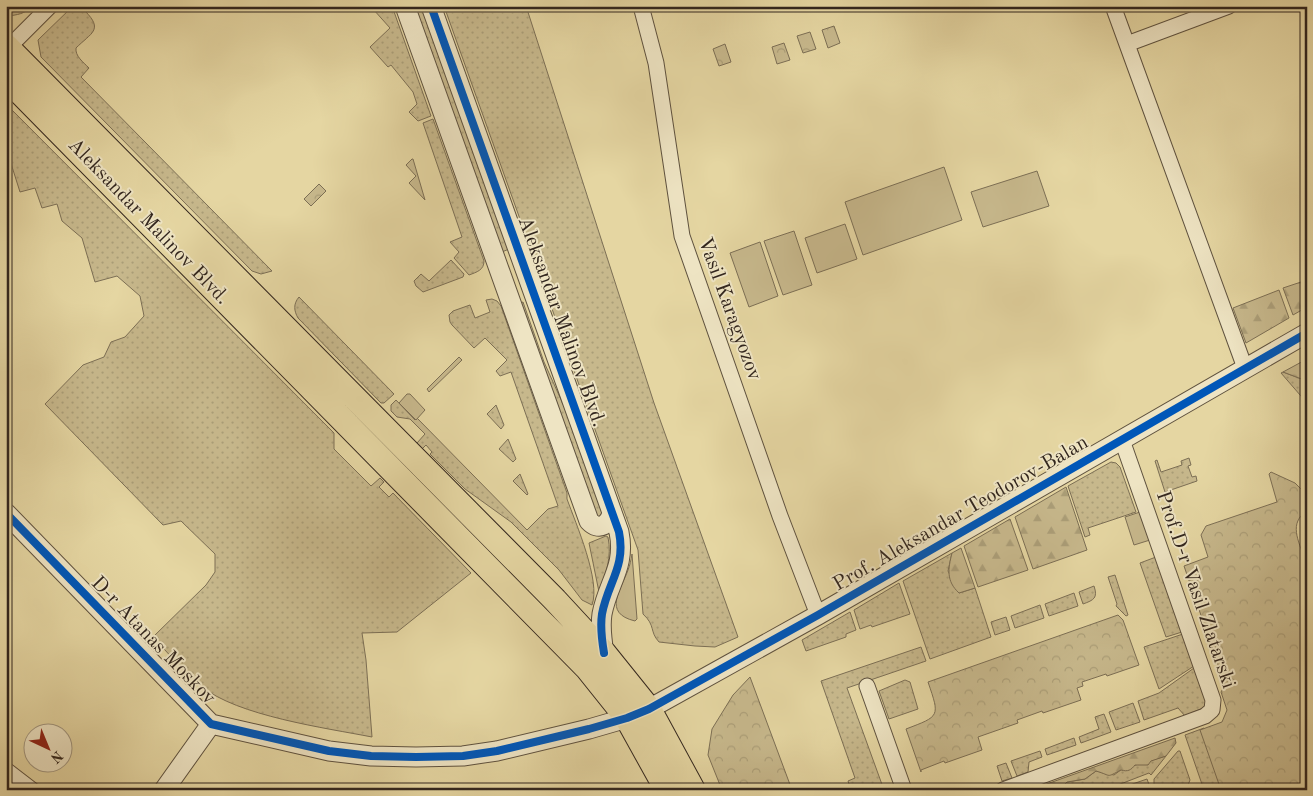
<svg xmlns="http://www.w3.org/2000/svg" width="1313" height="796" font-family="'Old Standard TT',serif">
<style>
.grass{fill:url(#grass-dots);stroke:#7c6f55}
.forest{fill:url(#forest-firs);stroke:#7c6f55}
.park{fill:url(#park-crowns);stroke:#7c6f55}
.garden{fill:#c7b88c;stroke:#7c6f55}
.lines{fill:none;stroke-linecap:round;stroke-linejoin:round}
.minor-casing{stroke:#5f523f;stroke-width:17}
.tertiary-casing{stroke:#5f523f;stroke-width:21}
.primary-casing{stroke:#32261e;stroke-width:26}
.minor{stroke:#eee4c3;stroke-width:15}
.tertiary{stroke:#eee4c3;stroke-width:19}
.primary{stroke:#e5d6a2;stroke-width:24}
.cycleway-casing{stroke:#eee4c3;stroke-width:11}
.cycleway{stroke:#0057b8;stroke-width:8}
.labels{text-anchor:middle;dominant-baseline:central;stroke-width:4;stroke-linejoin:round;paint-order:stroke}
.street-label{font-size:20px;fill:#32261e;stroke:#eee4c3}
</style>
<defs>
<pattern id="grass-dots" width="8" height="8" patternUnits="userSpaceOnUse" patternTransform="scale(1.25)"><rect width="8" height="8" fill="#c7b88c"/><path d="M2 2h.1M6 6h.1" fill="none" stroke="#ab9e78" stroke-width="1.8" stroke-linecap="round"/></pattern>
<pattern id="forest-firs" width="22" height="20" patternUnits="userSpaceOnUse" patternTransform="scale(1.25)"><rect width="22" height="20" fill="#c7b88c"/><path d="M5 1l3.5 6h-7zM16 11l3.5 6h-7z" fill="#ab9e78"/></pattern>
<pattern id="park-crowns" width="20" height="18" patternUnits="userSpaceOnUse" patternTransform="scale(1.25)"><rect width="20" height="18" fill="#c7b88c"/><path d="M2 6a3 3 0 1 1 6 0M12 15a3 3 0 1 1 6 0" fill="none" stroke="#ab9e78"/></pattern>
</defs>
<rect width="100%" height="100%" fill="#e5d6a2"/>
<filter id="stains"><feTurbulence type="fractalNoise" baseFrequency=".004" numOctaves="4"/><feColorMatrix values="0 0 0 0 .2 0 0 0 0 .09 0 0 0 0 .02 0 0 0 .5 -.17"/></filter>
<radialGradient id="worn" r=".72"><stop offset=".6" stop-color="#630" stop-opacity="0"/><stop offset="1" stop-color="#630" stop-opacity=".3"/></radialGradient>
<path class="grass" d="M 6,6 L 32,6 C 25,14 17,15 7,16 Z
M 73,6 L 85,6 L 85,11 C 104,30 91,33 76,48 C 75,56 83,62 89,68 L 81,77 L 272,271 L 261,274 L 252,271 L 41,57 L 38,40 Z
M 376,6 L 392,6 L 431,116 L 418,121 L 409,112 L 417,104 L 413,92 L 391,65 L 388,67 L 370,47 L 390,28 L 373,9 Z
M 414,6 L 422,6 L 509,249 L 502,252 Z
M 444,6 L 526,6 L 654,403 L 738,637 L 715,647 L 695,646 L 659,642 C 649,631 656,626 643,614 L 638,550 Z
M 6,104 L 334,433 L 334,449 L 371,486 L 380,478 L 384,482 L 379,487 L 389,497 L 393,493 L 471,573 L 397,632 L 362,633 L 366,660 L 372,737 C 326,728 237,716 201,686 C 184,672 168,653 153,637 L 206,585 L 215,572 L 215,554 L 181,521 L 163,525 L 45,404 L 83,365 L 104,357 L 111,342 L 125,337 L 144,316 L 140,296 L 117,276 L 95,282 L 82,238 L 62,221 L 57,204 L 42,208 L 35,188 L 20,192 L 8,154 L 6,154 Z
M 433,119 L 484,261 C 484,270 477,272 469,275 L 454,258 L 459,252 L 450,242 L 462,237 L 423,123 Z
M 451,260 L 464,274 L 463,277 L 423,292 L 416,286 L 414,281 L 421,274 L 429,281 Z
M 299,297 L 394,394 L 384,403 L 381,403 L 298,318 C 294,311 293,304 299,297 Z
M 492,299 L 497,301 L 501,306 L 567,493 L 567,499 C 576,524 601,581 592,605 L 582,600 L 559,570 L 511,522 L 465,489 L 430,454 L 432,452 L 426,445 L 422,449 L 417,443 L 425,434 L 410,419 L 397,417 L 391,411 L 391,405 L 396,400 L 415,420 L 417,418 L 527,530 L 548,509 L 558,506 L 511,372 L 500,376 L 496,371 L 507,360 L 485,338 L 474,348 L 452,325 L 450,322 L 449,315 L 453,311 L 470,305 L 475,318 L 490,312 L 486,300 Z
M 523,302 L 544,362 L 572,424 L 604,515 L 597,518 L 520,303 Z
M 1283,372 L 1307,381 L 1307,403 L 1281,373 Z
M 496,405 L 504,425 L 501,429 L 487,414 Z
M 508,439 L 516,459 L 513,462 L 499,449 Z
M 1189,458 L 1191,465 L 1188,466 L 1192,477 L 1196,476 L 1197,481 L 1165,492 L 1155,461 L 1157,460 L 1161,472 L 1182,465 L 1181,461 Z
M 1111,462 L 1116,463 L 1120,467 L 1136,512 L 1088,528 L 1090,535 L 1085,537 L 1068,486 Z
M 520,474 L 528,494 L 527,495 L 513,481 Z
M 606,536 L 608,537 C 612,557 606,574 599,592 L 589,543 Z
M 952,553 L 948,571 L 959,593 L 975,588 L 991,637 L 930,659 L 903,581 Z
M 1156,557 L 1182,632 L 1166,637 L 1140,563 Z
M 1115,575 L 1128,615 L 1126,616 L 1116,606 L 1117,604 L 1108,577 Z
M 899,583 L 910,614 L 872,627 L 871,625 L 860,629 L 854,610 Z
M 1094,586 C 1098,598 1094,600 1083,604 L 1079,592 Z
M 1074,593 L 1078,606 L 1049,616 L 1045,604 Z
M 1040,605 L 1044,618 L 1015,628 L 1011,616 Z
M 850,612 L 856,630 L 846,634 L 846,637 L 806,651 L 802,640 Z
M 1006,617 L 1010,630 L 995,635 L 991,622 Z
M 1183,634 L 1194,666 L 1159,689 L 1144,647 Z
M 921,647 L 926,661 L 847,688 L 884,790 L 851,790 L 848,781 L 855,778 L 821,681 Z
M 1194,668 L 1206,702 L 1205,707 L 1185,716 L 1178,708 L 1144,720 L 1138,701 L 1159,693 Z
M 905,680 L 910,682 L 918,709 L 889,719 L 879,691 Z
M 1133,703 L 1140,722 L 1116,730 L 1109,712 Z
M 1104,714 L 1111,732 L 1081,743 L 1079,737 L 1099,729 L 1095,717 Z
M 1204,728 L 1226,790 L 1204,790 L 1185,735 Z
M 1074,738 L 1076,745 L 1047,755 L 1045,749 Z
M 1040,751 L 1042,757 L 1029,762 L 1028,772 L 1017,776 L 1011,761 Z
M 1178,751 L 1180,751 L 1190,780 L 1186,790 L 1156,790 L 1154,784 L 1154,779 Z
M 1166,756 L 1151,775 L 1149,773 L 1105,790 L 1059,790 L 1067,782 L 1085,779 L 1096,771 L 1114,775 L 1122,769 Z
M 1006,763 L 1012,778 L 1002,781 L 997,766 Z"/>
<path class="forest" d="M 1304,281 L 1307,288 L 1307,307 L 1293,315 L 1283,288 Z
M 1279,290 L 1289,318 L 1246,343 L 1233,308 Z
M 1066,487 L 1087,550 L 1033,569 L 1015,517 Z
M 1010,519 L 1028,570 L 978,587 L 964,546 Z
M 961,548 L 975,588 L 959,593 C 946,581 948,569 952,553 Z
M 1175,738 L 1176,743 L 1166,756 L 1151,761 L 1148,765 L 1135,765 C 1131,770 1128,772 1121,770 C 1105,778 1113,776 1096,771 L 1085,779 L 1067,782 L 1059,790 L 1030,790 Z"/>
<path class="park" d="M 834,26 L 840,43 L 828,48 L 822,30 Z
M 810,32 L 816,49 L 803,53 L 797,36 Z
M 784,43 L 790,60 L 777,64 L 772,47 Z
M 725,44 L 731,62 L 719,66 L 713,49 Z
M 319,184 L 326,191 L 311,206 L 304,199 Z
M 1307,359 L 1307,381 L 1283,372 Z
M 1271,472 L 1295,483 L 1307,495 L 1307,511 C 1288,523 1299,541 1304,558 C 1305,563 1305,568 1307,573 L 1307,790 L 1221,790 L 1200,730 L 1222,722 L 1227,710 L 1221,692 L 1225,685 L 1184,566 L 1208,557 L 1201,535 L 1206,526 L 1277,502 L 1269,474 Z
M 1118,615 L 1123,620 L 1139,665 L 1107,676 L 1106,674 L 1082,682 L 1083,686 L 1077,688 L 1081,700 L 1043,713 L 1042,711 L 1017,720 L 1018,723 L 978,737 L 982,750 L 945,763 L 944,761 L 921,770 L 921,772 L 906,729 C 940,716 940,717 928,682 Z
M 750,677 L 792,790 L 722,790 L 708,755 L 712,729 L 733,695 Z"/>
<path class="garden" d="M 412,159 L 413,159 L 425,200 L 409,183 L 416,176 L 406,165 Z
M 944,167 L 962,220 L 863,255 L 845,202 Z
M 1037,171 L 1049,206 L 983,227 L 971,192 Z
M 845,224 L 857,259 L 817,273 L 805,238 Z
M 794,231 L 812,285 L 783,295 L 764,241 Z
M 760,242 L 778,296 L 749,307 L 730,253 Z
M 459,357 L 462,360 L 429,392 L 427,389 Z
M 407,394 L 410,394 L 425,410 L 416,420 L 399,403 Z
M 1140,512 L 1150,540 L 1134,545 L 1125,517 Z
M 632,554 L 637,619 L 635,621 C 602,613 621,590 628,570 C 630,565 631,560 632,554 Z
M 1147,779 L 1151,790 L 1119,790 L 1118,789 Z"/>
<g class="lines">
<defs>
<path id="minor" d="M 641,6 L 656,63 L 682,236 L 780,516 L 818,615
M 1113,6 L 1245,368
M 1127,44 L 1229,6
M 6,50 L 50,6
M 867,686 L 904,790
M 6,770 L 32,790
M 1003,790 L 1205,716 L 1212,710 L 1213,700 L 1122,440"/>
<path id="tertiary" d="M 405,6 L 589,521 C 599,532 610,524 612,512
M 431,6 L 619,532 C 626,567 608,582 602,614 C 600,627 602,641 604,653
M 6,513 L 211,724 L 329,751 L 371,756 L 416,757 L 463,756 L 497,751 L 589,729 L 627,718 L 649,709 L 818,615 L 1307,333
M 164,790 L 211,724"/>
<path id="primary" d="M 6,46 L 555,600 L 604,653 L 649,709 L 693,790
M 6,78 L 587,668 L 627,718 L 667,790"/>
</defs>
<use href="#minor" class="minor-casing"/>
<use href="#tertiary" class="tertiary-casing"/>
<use href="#primary" class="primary-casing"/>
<use href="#minor" class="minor"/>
<use href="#tertiary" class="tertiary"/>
<use href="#primary" class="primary"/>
<defs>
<path id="cycleway" d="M 431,6 L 619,532 C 626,567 608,582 602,614 C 600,627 602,641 604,653
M 6,513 L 211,724 L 329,751 L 371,756 L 416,757 L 463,756 L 497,751 L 589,729 L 627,718 L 649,709 L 818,615 L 1307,333"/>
</defs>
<use href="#cycleway" class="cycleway-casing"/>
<use href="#cycleway" class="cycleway"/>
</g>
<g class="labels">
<g class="street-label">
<text transform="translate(148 222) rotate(46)">Aleksandar Malinov Blvd.</text>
<text transform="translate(729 309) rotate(70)">Vasil Karagyozov</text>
<text transform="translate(561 322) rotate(70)">Aleksandar Malinov Blvd.</text>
<text transform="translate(961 514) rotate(-30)">Prof. Aleksandar Teodorov-Balan</text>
<text transform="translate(1195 590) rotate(71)">Prof.D-r Vasil Zlatarski</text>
<text transform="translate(153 641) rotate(46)">D-r Atanas Moskov</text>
</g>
</g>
<rect width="1313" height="796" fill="none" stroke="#e5d6a2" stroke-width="25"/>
<rect x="8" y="8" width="1298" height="781" fill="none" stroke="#32261e" stroke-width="2.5"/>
<rect x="12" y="12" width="1288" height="771" fill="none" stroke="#32261e"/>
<g transform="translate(48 748) rotate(136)"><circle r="24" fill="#eee4c3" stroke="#a39881"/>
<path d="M0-4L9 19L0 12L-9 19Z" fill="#8f2418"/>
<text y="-8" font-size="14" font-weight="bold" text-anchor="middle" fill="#32261e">N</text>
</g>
<rect width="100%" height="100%" filter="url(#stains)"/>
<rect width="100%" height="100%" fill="url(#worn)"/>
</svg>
